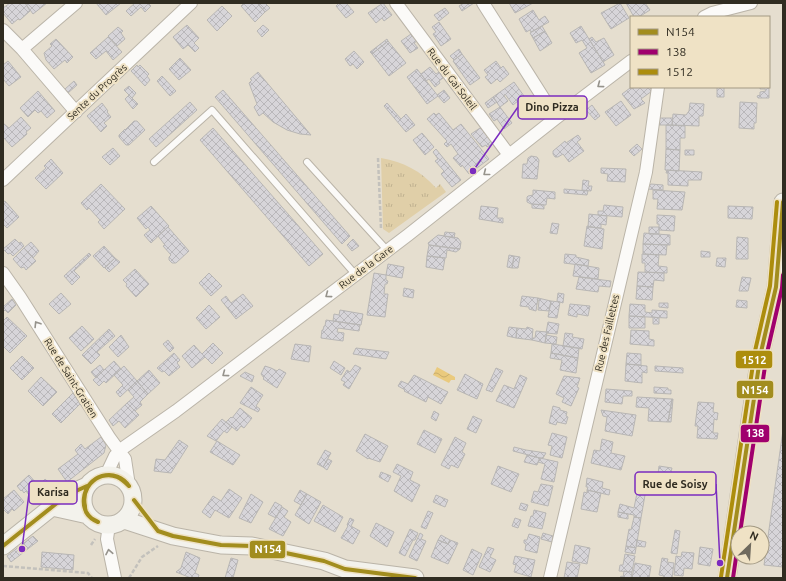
<svg xmlns="http://www.w3.org/2000/svg" width="786" height="581" font-family="Ubuntu,sans-serif">
<style>
.grass{fill:url(#grass-tufts)}
.water{fill:url(#water-waves)}
.building{fill:url(#building-cross-hatch);stroke:#b8b6b4}
.lines{fill:none;stroke-linecap:round;stroke-linejoin:round}
.lane-casing{stroke:#bab4a8;stroke-width:8}
.street-casing{stroke:#bab4a8;stroke-width:14}
.secondary-casing{stroke:#bab4a8;stroke-width:19}
.path{stroke:#c3c1bc;stroke-width:2.5;stroke-dasharray:4 2;stroke-linecap:butt}
.lane{stroke:#fbfaf8;stroke-width:6}
.street{stroke:#fbfaf8;stroke-width:12}
.secondary{stroke:#f3f2ec;stroke-width:17}
.bus-1-casing{stroke:#efe2c5;stroke-width:7}
.bus-2-casing{stroke:#efe2c5;stroke-width:7}
.bus-3-casing{stroke:#efe2c5;stroke-width:7}
.bus-1{stroke:#a28d1e;stroke-width:4}
.bus-2{stroke:#a0006e;stroke-width:4}
.bus-3{stroke:#ac8d0d;stroke-width:4}
.oneway{stroke:#96938c}
.labels{text-anchor:middle;dominant-baseline:central;stroke-width:4;stroke-linejoin:round;paint-order:stroke}
.street-label{font-size:10px;fill:#302c21;stroke:#efe2c5}
.leader{fill:none;stroke:#7b2cbf;stroke-width:1.5}
.callout-dot{fill:#7b2cbf;stroke:#efe2c5;stroke-width:1.5}
.callout{fill:#efe2c5;stroke:#7b2cbf;stroke-width:1.5}
.callout-label{font-size:11px;text-anchor:middle;font-weight:bold;fill:#302c21}
.line-badge{stroke:#efe2c5;stroke-width:1.5}
.badge-label{font-size:11px;text-anchor:middle;font-weight:bold;fill:#fff}
</style>
<defs>
<pattern id="grass-tufts" width="24" height="20" patternUnits="userSpaceOnUse"><rect width="24" height="20" fill="#e0cfa8"/><path d="M3 7l-1-3M5 7V3M7 7l1-3M15 17l-1-3M17 17v-4M19 17l1-3" fill="none" stroke="#c0b290"/></pattern>
<pattern id="water-waves" width="16" height="10" patternUnits="userSpaceOnUse"><rect width="16" height="10" fill="#eaca7d"/><path d="M0 5q4-4 8 0t8 0" fill="none" stroke="#c9ae6c"/></pattern>
<pattern id="building-cross-hatch" width="8" height="8" patternUnits="userSpaceOnUse"><rect width="8" height="8" fill="#d7d5d9"/><path d="M0 0l8 8M0 8l8-8" fill="none" stroke="#b9b7ba"/></pattern>
</defs>
<rect width="100%" height="100%" fill="#e5decf"/>
<path class="grass" d="M 381,158 C 404,162 421,171 436,188 L 440,184 L 446,192 L 389,233 L 383,229 Z"/>
<path class="water" d="M 437,367 L 455,377 L 455,380 L 451,380 L 449,383 L 433,375 Z"/>
<path class="building" d="M 10,3 L 25,3 L 30,11 L 20,20 L 18,19 L 12,24 L 3,13 L 3,8 Z
M 25,3 L 47,3 L 33,14 Z
M 96,3 L 121,3 L 106,15 Z
M 135,3 L 148,3 L 151,6 L 145,12 L 141,7 L 131,16 L 126,11 Z
M 244,3 L 259,3 L 258,4 L 265,12 L 255,22 L 241,6 Z
M 259,3 L 265,3 L 270,8 L 265,12 L 258,4 Z
M 339,3 L 346,3 L 354,12 L 346,18 L 336,6 Z
M 383,3 L 392,15 L 384,21 L 382,18 L 376,23 L 368,13 Z
M 464,3 L 474,3 L 462,11 L 459,6 Z
M 509,3 L 533,3 L 515,13 Z
M 620,3 L 629,18 L 611,29 L 601,13 Z
M 626,3 L 645,3 L 650,10 L 639,17 L 634,17 Z
M 222,6 L 232,16 L 217,31 L 207,20 Z
M 445,8 L 449,13 L 439,21 L 434,15 Z
M 533,10 L 539,20 L 545,16 L 549,22 L 531,32 L 530,30 L 526,32 L 519,19 Z
M 439,22 L 451,39 L 441,46 L 433,34 L 436,32 L 432,27 Z
M 187,25 L 199,38 L 194,43 L 199,48 L 195,52 L 188,45 L 183,49 L 173,37 Z
M 263,25 L 269,30 L 262,37 L 257,31 Z
M 542,26 L 545,31 L 533,38 L 530,33 Z
M 581,26 L 605,65 L 591,73 L 579,53 L 587,48 L 582,40 L 576,43 L 570,33 Z
M 118,27 L 123,31 L 121,33 L 125,39 L 117,46 L 108,36 Z
M 545,31 L 552,43 L 540,51 L 533,38 Z
M 411,34 L 417,41 L 414,43 L 418,48 L 410,53 L 401,41 Z
M 108,37 L 122,52 L 113,60 L 106,51 L 96,59 L 90,53 Z
M 592,37 L 596,42 L 604,38 L 614,55 L 603,62 L 589,39 Z
M 56,39 L 73,57 L 67,63 L 65,60 L 54,69 L 46,60 L 44,53 L 52,46 L 50,44 Z
M 387,39 L 388,41 L 372,54 L 370,52 Z
M 388,41 L 406,63 L 389,76 L 372,54 Z
M 459,49 L 462,54 L 454,60 L 450,56 Z
M 354,51 L 364,62 L 357,69 L 353,64 L 350,66 L 345,59 Z
M 462,54 L 480,78 L 470,85 L 453,61 Z
M 180,58 L 191,70 L 179,80 L 169,69 Z
M 8,61 L 21,77 L 9,86 L 3,79 L 3,65 Z
M 496,61 L 501,68 L 503,66 L 509,74 L 500,82 L 497,79 L 491,84 L 485,77 L 488,75 L 484,70 Z
M 137,65 L 138,67 L 140,65 L 149,74 L 147,76 L 150,80 L 145,86 L 131,71 Z
M 430,67 L 436,74 L 439,72 L 443,78 L 439,81 L 440,83 L 435,87 L 429,79 L 426,81 L 421,74 Z
M 417,69 L 438,96 L 427,104 L 407,77 Z
M 258,72 L 311,135 L 300,134 L 287,130 L 273,122 L 263,113 L 259,116 L 254,107 L 257,104 L 249,83 L 252,80 L 250,79 Z
M 162,76 L 176,91 L 170,96 L 157,81 Z
M 74,81 L 77,85 L 68,93 L 65,89 Z
M 514,82 L 524,96 L 513,105 L 505,94 L 504,96 L 508,101 L 500,107 L 493,97 Z
M 129,86 L 136,93 L 132,98 L 124,90 Z
M 635,87 L 650,87 L 652,91 L 641,99 L 645,103 L 634,109 L 622,94 L 630,88 L 632,89 Z
M 717,87 L 724,87 L 724,97 L 717,97 Z
M 760,87 L 769,87 L 769,98 L 758,98 L 757,96 L 760,95 L 760,92 L 766,91 L 765,89 L 760,89 Z
M 223,90 L 350,236 L 342,244 L 215,97 Z
M 444,90 L 450,98 L 444,103 L 437,95 Z
M 38,91 L 55,111 L 47,118 L 41,111 L 38,113 L 35,110 L 28,117 L 20,108 Z
M 129,95 L 138,104 L 133,109 L 125,99 Z
M 493,97 L 497,102 L 488,108 L 485,103 Z
M 621,101 L 631,115 L 616,126 L 605,112 Z
M 190,102 L 197,110 L 156,147 L 149,139 Z
M 740,102 L 757,103 L 756,123 L 754,123 L 754,129 L 739,128 Z
M 102,103 L 108,111 L 107,112 L 111,117 L 104,123 L 107,126 L 101,132 L 87,116 Z
M 387,103 L 401,119 L 406,114 L 415,125 L 406,132 L 384,106 Z
M 690,103 L 704,104 L 703,116 L 699,116 L 699,126 L 672,125 L 673,114 L 686,115 L 689,111 Z
M 592,105 L 600,116 L 595,120 L 586,110 Z
M 500,107 L 512,123 L 504,129 L 497,119 L 494,121 L 489,114 Z
M 434,113 L 436,115 L 439,113 L 453,130 L 461,124 L 489,159 L 469,174 L 462,165 L 461,167 L 453,158 L 458,154 L 451,144 L 447,147 L 444,144 L 447,141 L 427,119 Z
M 21,117 L 31,128 L 26,132 L 27,134 L 12,147 L 3,137 L 3,123 L 9,128 Z
M 659,118 L 673,118 L 672,125 L 658,125 Z
M 134,121 L 137,121 L 145,130 L 129,145 L 126,145 L 119,137 L 119,135 L 125,129 L 125,130 Z
M 666,125 L 685,126 L 685,138 L 680,138 L 680,150 L 666,149 Z
M 483,126 L 495,142 L 487,147 L 486,145 L 482,147 L 471,134 Z
M 213,128 L 323,254 L 309,266 L 200,140 Z
M 422,133 L 434,147 L 425,155 L 413,140 Z
M 578,135 L 581,139 L 577,142 L 584,151 L 569,162 L 563,154 L 558,157 L 555,157 L 553,154 L 553,151 L 565,141 L 566,143 Z
M 637,144 L 642,149 L 634,156 L 629,151 Z
M 113,148 L 120,156 L 110,165 L 102,157 Z
M 436,149 L 461,180 L 452,187 L 441,174 L 444,171 L 435,161 L 438,159 L 433,152 Z
M 666,149 L 680,150 L 679,171 L 665,170 Z
M 685,150 L 694,150 L 694,155 L 685,155 Z
M 531,156 L 537,157 L 539,160 L 537,179 L 522,178 L 523,164 L 527,164 L 528,158 Z
M 51,159 L 63,173 L 46,189 L 35,178 L 46,168 L 44,166 Z
M 601,168 L 626,169 L 625,182 L 607,181 L 608,174 L 601,173 Z
M 667,170 L 702,172 L 701,180 L 688,180 L 688,186 L 668,185 L 668,173 L 666,173 Z
M 583,180 L 589,181 L 588,186 L 592,186 L 591,191 L 582,190 Z
M 101,184 L 125,209 L 104,229 L 98,222 L 100,220 L 89,208 L 87,210 L 81,203 Z
M 651,184 L 663,185 L 663,190 L 647,189 Z
M 564,189 L 588,191 L 587,195 L 564,193 Z
M 533,190 L 555,192 L 555,199 L 547,198 L 546,205 L 531,204 L 527,202 L 527,197 L 528,196 L 533,195 Z
M 653,190 L 685,192 L 682,210 L 657,209 L 658,199 L 653,199 Z
M 5,201 L 19,217 L 7,228 L 3,224 L 3,202 Z
M 532,204 L 544,205 L 544,209 L 532,208 Z
M 604,205 L 623,207 L 622,217 L 598,215 L 598,211 L 603,211 Z
M 151,206 L 169,226 L 151,243 L 144,235 L 150,230 L 148,227 L 146,229 L 137,218 Z
M 481,206 L 498,208 L 497,218 L 503,218 L 503,223 L 479,219 Z
M 728,206 L 753,207 L 752,219 L 728,218 Z
M 589,214 L 607,216 L 606,225 L 601,224 L 601,228 L 588,227 Z
M 657,215 L 675,216 L 674,231 L 659,230 L 659,224 L 657,224 Z
M 552,223 L 559,224 L 557,234 L 550,233 Z
M 587,226 L 604,229 L 602,249 L 584,246 Z
M 168,227 L 189,251 L 176,263 L 172,263 L 169,260 L 169,257 L 171,255 L 163,246 L 165,245 L 158,236 Z
M 649,227 L 659,227 L 659,234 L 649,234 Z
M 445,232 L 455,233 L 454,238 L 444,236 Z
M 644,233 L 670,235 L 670,245 L 643,244 Z
M 438,235 L 458,238 L 461,242 L 460,249 L 429,245 L 428,243 Z
M 737,237 L 748,238 L 748,259 L 736,259 Z
M 15,239 L 19,243 L 21,242 L 24,246 L 13,256 L 10,253 L 8,254 L 3,249 Z
M 353,239 L 359,246 L 352,251 L 347,245 Z
M 31,242 L 39,251 L 33,258 L 24,248 Z
M 643,244 L 667,245 L 666,255 L 643,254 Z
M 429,245 L 460,249 L 456,252 L 447,250 L 446,258 L 445,258 L 427,256 Z
M 104,246 L 115,258 L 104,268 L 93,256 Z
M 24,248 L 36,261 L 26,270 L 24,267 L 21,268 L 13,259 Z
M 701,251 L 710,252 L 710,257 L 701,257 Z
M 89,253 L 91,255 L 74,271 L 80,277 L 72,285 L 64,276 Z
M 565,254 L 576,255 L 576,257 L 589,260 L 588,266 L 564,263 Z
M 642,254 L 659,255 L 658,266 L 667,267 L 667,273 L 645,272 L 645,263 L 642,263 Z
M 509,255 L 514,256 L 512,268 L 507,267 Z
M 427,256 L 445,258 L 443,270 L 426,267 Z
M 514,256 L 520,257 L 518,268 L 512,268 Z
M 115,258 L 120,262 L 109,272 L 105,268 Z
M 717,258 L 726,258 L 725,267 L 716,266 Z
M 388,264 L 404,267 L 402,278 L 386,275 Z
M 575,264 L 599,268 L 598,279 L 573,276 Z
M 135,269 L 149,284 L 136,297 L 126,286 L 127,284 L 123,280 Z
M 638,272 L 664,273 L 664,281 L 654,280 L 653,287 L 637,286 Z
M 209,273 L 222,286 L 211,296 L 199,283 Z
M 374,273 L 386,275 L 386,280 L 388,281 L 387,284 L 385,284 L 384,294 L 388,294 L 385,317 L 367,315 Z
M 579,277 L 611,281 L 610,287 L 599,286 L 598,292 L 576,289 Z
M 742,277 L 751,278 L 748,291 L 739,291 Z
M 637,286 L 653,287 L 652,300 L 636,299 Z
M 404,288 L 414,290 L 413,298 L 403,296 Z
M 61,293 L 71,304 L 59,314 L 49,304 Z
M 558,293 L 564,294 L 563,303 L 557,301 Z
M 243,294 L 253,306 L 236,319 L 221,300 L 226,296 L 231,303 Z
M 522,296 L 538,298 L 536,311 L 529,309 L 529,307 L 520,306 Z
M 538,298 L 551,301 L 549,311 L 538,310 L 539,301 L 537,300 Z
M 12,299 L 16,305 L 8,313 L 5,310 L 3,312 L 3,307 Z
M 737,300 L 747,301 L 747,308 L 736,307 Z
M 551,301 L 560,302 L 557,318 L 548,317 Z
M 659,303 L 668,303 L 668,308 L 659,307 Z
M 570,304 L 590,306 L 588,316 L 577,314 L 577,317 L 568,315 Z
M 630,304 L 645,305 L 645,312 L 652,313 L 652,310 L 667,311 L 667,318 L 629,316 Z
M 209,305 L 220,317 L 206,329 L 196,318 Z
M 340,310 L 363,314 L 361,325 L 333,321 L 334,314 L 339,315 Z
M 629,316 L 645,317 L 645,328 L 629,328 Z
M 7,317 L 27,336 L 10,353 L 3,346 L 3,321 Z
M 653,317 L 659,318 L 659,324 L 653,324 Z
M 326,320 L 360,325 L 359,331 L 338,328 L 337,332 L 344,333 L 343,341 L 321,338 L 322,330 L 323,330 L 324,326 L 325,326 Z
M 548,322 L 559,324 L 557,334 L 546,333 Z
M 82,326 L 94,339 L 81,351 L 69,338 Z
M 509,327 L 517,328 L 516,338 L 507,336 Z
M 527,327 L 533,329 L 532,340 L 516,338 L 517,328 L 526,329 Z
M 109,329 L 115,336 L 97,352 L 100,355 L 91,364 L 82,355 Z
M 631,330 L 649,331 L 649,339 L 654,340 L 654,346 L 630,344 Z
M 536,331 L 547,332 L 545,343 L 532,340 L 532,338 L 535,338 Z
M 565,333 L 573,334 L 572,337 L 584,339 L 582,349 L 563,346 Z
M 121,335 L 129,347 L 118,357 L 109,347 Z
M 546,335 L 557,337 L 556,344 L 545,343 Z
M 168,340 L 174,348 L 170,352 L 163,344 Z
M 213,343 L 223,353 L 212,364 L 205,357 L 192,368 L 182,356 L 194,345 L 202,354 Z
M 295,344 L 311,346 L 309,362 L 291,359 Z
M 552,344 L 579,348 L 578,358 L 551,353 Z
M 356,348 L 389,352 L 386,359 L 353,354 Z
M 174,353 L 180,360 L 177,363 L 180,367 L 169,376 L 164,371 L 162,372 L 157,368 Z
M 551,353 L 578,358 L 576,373 L 560,370 L 562,360 L 550,358 Z
M 627,353 L 641,354 L 641,365 L 626,364 Z
M 22,356 L 34,368 L 22,380 L 10,368 Z
M 114,361 L 121,369 L 106,383 L 104,381 L 99,386 L 93,380 Z
M 334,361 L 345,368 L 341,375 L 330,368 Z
M 626,364 L 647,366 L 647,373 L 642,372 L 642,383 L 625,381 Z
M 100,365 L 104,370 L 96,378 L 91,372 Z
M 355,365 L 361,368 L 349,389 L 343,385 L 345,382 L 341,380 L 347,370 L 350,372 Z
M 124,366 L 137,381 L 120,397 L 116,392 L 123,385 L 114,375 Z
M 265,366 L 271,368 L 277,371 L 279,369 L 286,373 L 277,388 L 263,379 L 264,378 L 261,374 Z
M 655,366 L 683,368 L 683,373 L 655,371 Z
M 496,368 L 503,371 L 492,392 L 486,390 Z
M 149,370 L 160,383 L 148,394 L 137,381 Z
M 245,372 L 254,376 L 252,382 L 240,376 Z
M 465,374 L 483,384 L 477,399 L 457,390 Z
M 414,375 L 448,392 L 441,404 L 428,397 L 426,402 L 404,391 L 405,390 L 398,386 L 401,381 L 408,384 Z
M 520,375 L 527,378 L 514,408 L 496,401 L 504,385 L 514,389 Z
M 564,376 L 580,378 L 577,387 L 579,388 L 571,406 L 562,402 L 564,398 L 556,394 Z
M 41,377 L 57,392 L 43,406 L 28,391 Z
M 137,381 L 148,394 L 140,402 L 142,405 L 135,411 L 127,403 L 134,397 L 128,390 Z
M 251,387 L 263,395 L 256,406 L 260,409 L 258,412 L 240,403 Z
M 654,387 L 668,388 L 668,390 L 671,390 L 671,394 L 654,393 Z
M 606,389 L 632,391 L 632,396 L 623,396 L 622,404 L 605,402 Z
M 73,393 L 80,404 L 61,423 L 52,414 Z
M 637,397 L 672,399 L 668,422 L 648,421 L 649,408 L 636,407 Z
M 672,399 L 673,399 L 671,422 L 668,422 Z
M 698,402 L 714,403 L 713,412 L 718,413 L 717,420 L 714,419 L 713,433 L 718,433 L 717,439 L 697,438 L 698,426 L 695,426 Z
M 127,403 L 139,415 L 125,428 L 119,421 L 113,426 L 109,420 Z
M 553,406 L 560,408 L 560,410 L 567,412 L 566,416 L 568,417 L 566,424 L 557,422 L 556,425 L 549,423 Z
M 240,408 L 252,418 L 244,428 L 241,426 L 237,431 L 226,422 L 231,417 L 232,418 Z
M 601,410 L 636,415 L 632,436 L 605,431 L 607,417 L 603,416 Z
M 434,411 L 439,414 L 436,421 L 431,418 Z
M 473,416 L 482,420 L 476,433 L 467,429 Z
M 222,419 L 232,427 L 227,433 L 224,431 L 216,441 L 207,436 Z
M 424,430 L 442,439 L 435,453 L 417,444 Z
M 783,430 L 783,567 L 764,565 Z
M 552,433 L 567,437 L 562,458 L 550,455 L 552,446 L 548,445 Z
M 365,434 L 388,446 L 380,462 L 368,458 L 368,459 L 356,451 Z
M 101,437 L 106,445 L 104,453 L 67,482 L 58,469 L 78,454 L 75,450 L 81,444 L 85,449 Z
M 455,437 L 466,443 L 462,452 L 465,454 L 458,468 L 451,465 L 449,469 L 441,465 Z
M 602,439 L 613,442 L 611,453 L 625,456 L 621,470 L 591,463 L 594,450 L 600,451 Z
M 179,440 L 188,446 L 171,473 L 154,471 L 156,459 L 165,460 Z
M 217,441 L 240,455 L 233,465 L 210,452 Z
M 514,447 L 526,450 L 546,453 L 543,458 L 540,458 L 513,451 Z
M 325,450 L 331,453 L 323,467 L 317,464 Z
M 527,455 L 540,458 L 537,465 L 524,462 Z
M 540,458 L 558,462 L 554,482 L 541,479 L 545,464 L 538,462 Z
M 328,459 L 332,461 L 327,470 L 323,467 Z
M 397,464 L 413,472 L 410,480 L 420,485 L 412,502 L 394,491 L 401,476 L 393,472 Z
M 498,466 L 519,474 L 511,492 L 491,484 Z
M 659,466 L 672,468 L 670,476 L 658,474 Z
M 381,472 L 391,476 L 388,482 L 379,477 Z
M 29,475 L 39,486 L 29,495 L 26,491 L 24,493 L 22,490 L 21,491 L 17,486 Z
M 587,478 L 603,482 L 602,488 L 610,490 L 609,495 L 587,490 L 588,487 L 586,487 Z
M 45,479 L 57,490 L 51,494 L 41,484 Z
M 541,484 L 553,486 L 548,506 L 531,502 L 534,491 L 538,492 Z
M 229,489 L 242,498 L 229,518 L 215,510 L 210,518 L 202,512 L 213,496 L 221,501 Z
M 14,490 L 24,502 L 14,511 L 12,509 L 8,514 L 3,509 L 3,499 Z
M 300,490 L 307,494 L 301,505 L 294,501 Z
M 587,490 L 601,493 L 597,512 L 581,509 L 584,492 L 587,493 Z
M 637,493 L 645,495 L 641,518 L 634,517 L 634,515 L 618,512 L 620,504 L 634,508 Z
M 251,494 L 263,502 L 251,523 L 239,518 Z
M 307,494 L 321,502 L 309,524 L 295,515 Z
M 436,495 L 448,500 L 445,507 L 433,502 Z
M 275,502 L 282,506 L 276,518 L 268,514 Z
M 521,503 L 528,505 L 526,511 L 519,509 Z
M 323,505 L 343,517 L 335,532 L 314,521 Z
M 282,507 L 288,511 L 284,517 L 291,522 L 283,536 L 269,529 Z
M 534,510 L 546,513 L 542,529 L 528,526 L 531,516 L 533,516 Z
M 428,511 L 433,513 L 426,529 L 421,527 Z
M 618,512 L 628,514 L 628,519 L 618,517 Z
M 634,517 L 641,518 L 636,548 L 626,546 L 629,529 L 631,530 Z
M 350,518 L 354,520 L 351,526 L 360,531 L 353,544 L 341,538 L 348,526 L 347,525 Z
M 515,518 L 521,520 L 518,528 L 512,526 Z
M 376,523 L 394,532 L 387,547 L 370,536 Z
M 410,529 L 418,533 L 415,540 L 413,540 L 405,556 L 399,553 Z
M 675,530 L 680,531 L 677,554 L 671,553 Z
M 420,533 L 423,535 L 421,539 L 426,541 L 417,561 L 409,557 Z
M 543,533 L 553,536 L 552,542 L 541,539 Z
M 529,534 L 540,537 L 537,553 L 525,550 L 526,544 L 524,543 L 524,540 L 527,540 Z
M 441,535 L 450,540 L 448,544 L 438,540 Z
M 33,536 L 38,541 L 11,562 L 7,556 Z
M 438,540 L 448,544 L 450,540 L 458,543 L 448,564 L 431,557 Z
M 637,540 L 646,542 L 645,547 L 636,546 Z
M 575,545 L 590,548 L 587,564 L 572,561 Z
M 626,546 L 636,548 L 635,554 L 625,552 Z
M 488,547 L 494,549 L 490,557 L 496,560 L 490,572 L 479,567 Z
M 700,547 L 713,549 L 710,566 L 698,564 Z
M 472,549 L 482,554 L 473,575 L 463,570 Z
M 42,552 L 74,555 L 73,570 L 41,567 Z
M 186,552 L 200,558 L 195,573 L 199,575 L 198,578 L 191,578 L 176,572 L 181,568 Z
M 682,552 L 694,553 L 692,569 L 684,568 L 683,576 L 674,575 L 676,556 L 681,557 Z
M 625,554 L 635,556 L 632,572 L 619,571 L 620,565 L 623,565 Z
M 515,556 L 535,560 L 531,577 L 514,572 L 516,565 L 513,564 Z
M 231,558 L 238,560 L 233,578 L 225,578 Z
M 662,558 L 668,559 L 667,562 L 674,563 L 672,578 L 663,578 L 664,576 L 659,575 Z
M 567,562 L 580,564 L 577,578 L 564,578 Z
M 635,563 L 651,566 L 649,578 L 632,578 Z
M 624,571 L 632,572 L 631,578 L 620,578 L 621,576 L 623,577 Z"/>
<g class="lines">
<defs>
<path id="lane" d="M 154,162 L 212,110 L 355,274
M 307,162 L 387,250"/>
<path id="street" d="M 396,3 L 509,155
M 483,3 L 556,118
M 704,17 L 712,13 L 751,3
M 3,30 L 22,49
M 76,112 L 22,49 L 76,3
M 3,180 L 191,3
M 3,273 L 20,297 L 109,437 L 125,459 L 129,486
M 106,475 L 115,456 L 123,448 L 176,411 L 408,235 L 556,118 L 631,61
M 109,525 L 107,539 L 115,578
M 550,578 L 646,172 L 658,87"/>
<path id="secondary" d="M83 500a25 25 0 1 1 50 0a25 25 0 1 1-50 0Z
M 52,507 L 88,515
M 124,520 L 173,536 L 221,545 L 252,546 L 324,561 L 345,569 L 415,578
M 3,546 L 67,495 L 87,486
M 727,578 L 754,394 L 761,352 L 776,287 L 783,202"/>
</defs>
<use href="#lane" class="lane-casing"/>
<use href="#street" class="street-casing"/>
<use href="#secondary" class="secondary-casing"/>
<path class="path" d="M 378,158 L 381,229
M 91,545 L 95,539
M 3,566 L 88,573 L 92,578
M 129,578 L 142,557 L 158,546"/>
<use href="#lane" class="lane"/>
<use href="#street" class="street"/>
<use href="#secondary" class="secondary"/>
<defs>
<path id="bus-1" d="M 102,476 C 113,473 123,477 129,486
M 102,476 C 114,473 121,478 129,486
M 134,500 L 158,531 L 173,536 L 221,545 L 252,546 L 324,561 L 345,569 L 415,578
M 98,522 C 76,514 81,482 102,476
M 98,522 C 95,520 90,518 88,515 C 86,513 85,509 85,506 C 82,492 89,481 102,476
M 3,546 L 67,495 L 87,486
M 727,578 L 761,352 L 776,287 L 783,202"/>
<path id="bus-2" d="M 740,533 L 767,353 L 782,288 L 783,275
M 733,578 L 738,544"/>
<path id="bus-3" d="M 721,577 L 755,351 L 770,286 L 777,202"/>
</defs>
<use href="#bus-1" class="bus-1-casing"/>
<use href="#bus-2" class="bus-2-casing"/>
<use href="#bus-3" class="bus-3-casing"/>
<use href="#bus-1" class="bus-1"/>
<use href="#bus-2" class="bus-2"/>
<use href="#bus-3" class="bus-3"/>
</g>
<defs><path id="oneway-chevron" d="M-2-3.5L2.5 0L-2 3.5" fill="none" stroke-width="1.6" stroke-linecap="round" stroke-linejoin="round"/></defs>
<g class="oneway">
<use href="#oneway-chevron" transform="translate(600 85) rotate(143)"/>
<use href="#oneway-chevron" transform="translate(486 173) rotate(142)"/>
<use href="#oneway-chevron" transform="translate(328 295) rotate(143)"/>
<use href="#oneway-chevron" transform="translate(37 324) rotate(-122)"/>
<use href="#oneway-chevron" transform="translate(225 374) rotate(143)"/>
<use href="#oneway-chevron" transform="translate(109 552) rotate(-101)"/>
</g>
<g class="labels">
<g class="street-label">
<text transform="translate(452 79) rotate(53)">Rue du Gai Soleil</text>
<text transform="translate(97 92) rotate(-43)">Sente du Progrès</text>
<text transform="translate(366 267) rotate(-37)">Rue de la Gare</text>
<text transform="translate(607 333) rotate(-77)">Rue des Faillettes</text>
<text transform="translate(71 378) rotate(58)">Rue de Saint-Gratien</text>
</g>
</g>
<path class="leader" d="M473 171L518 107M720 563L716 484M22 549L29 493"/>
<g class="callout-dot">
<circle cx="473" cy="171" r="4"/>
<circle cx="720" cy="563" r="4"/>
<circle cx="22" cy="549" r="4"/>
</g>
<g class="callout">
<rect x="518" y="96" width="69" height="23" rx="4"/>
<rect x="635" y="472" width="81" height="23" rx="4"/>
<rect x="29" y="481" width="48" height="23" rx="4"/>
</g>
<g class="callout-label">
<text x="552" y="111">Dino Pizza</text>
<text x="675" y="488">Rue de Soisy</text>
<text x="53" y="496">Karisa</text>
</g>
<g class="line-badge">
<rect x="735" y="350" width="38" height="19" rx="4" fill="#ac8d0d"/>
<rect x="736" y="380" width="38" height="19" rx="4" fill="#a28d1e"/>
<rect x="740" y="424" width="30" height="19" rx="4" fill="#a0006e"/>
<rect x="249" y="540" width="37" height="19" rx="4" fill="#a28d1e"/>
</g>
<g class="badge-label">
<text x="754" y="364">1512</text>
<text x="755" y="394">N154</text>
<text x="755" y="437">138</text>
<text x="268" y="553">N154</text>
</g>
<rect width="786" height="581" fill="none" stroke="#302c21" stroke-width="8"/>
<rect x="630" y="16" width="140" height="72" fill="#efe2c5" stroke="#a39983"/>
<rect x="638" y="29" width="20" height="6" fill="#a28d1e" stroke="#a39983"/>
<text x="666" y="36" font-size="12" fill="#302c21">N154</text>
<rect x="638" y="49" width="20" height="6" fill="#a0006e" stroke="#a39983"/>
<text x="666" y="56" font-size="12" fill="#302c21">138</text>
<rect x="638" y="69" width="20" height="6" fill="#ac8d0d" stroke="#a39983"/>
<text x="666" y="76" font-size="12" fill="#302c21">1512</text>
<g transform="translate(750 545) rotate(25)"><circle r="19" fill="#efe2c5" stroke="#a39983"/>
<path d="M0-3L7 15L0 10L-7 15Z" fill="#6f6a5e"/>
<text y="-6" font-size="11" font-weight="bold" text-anchor="middle" fill="#302c21">N</text>
</g>
</svg>
